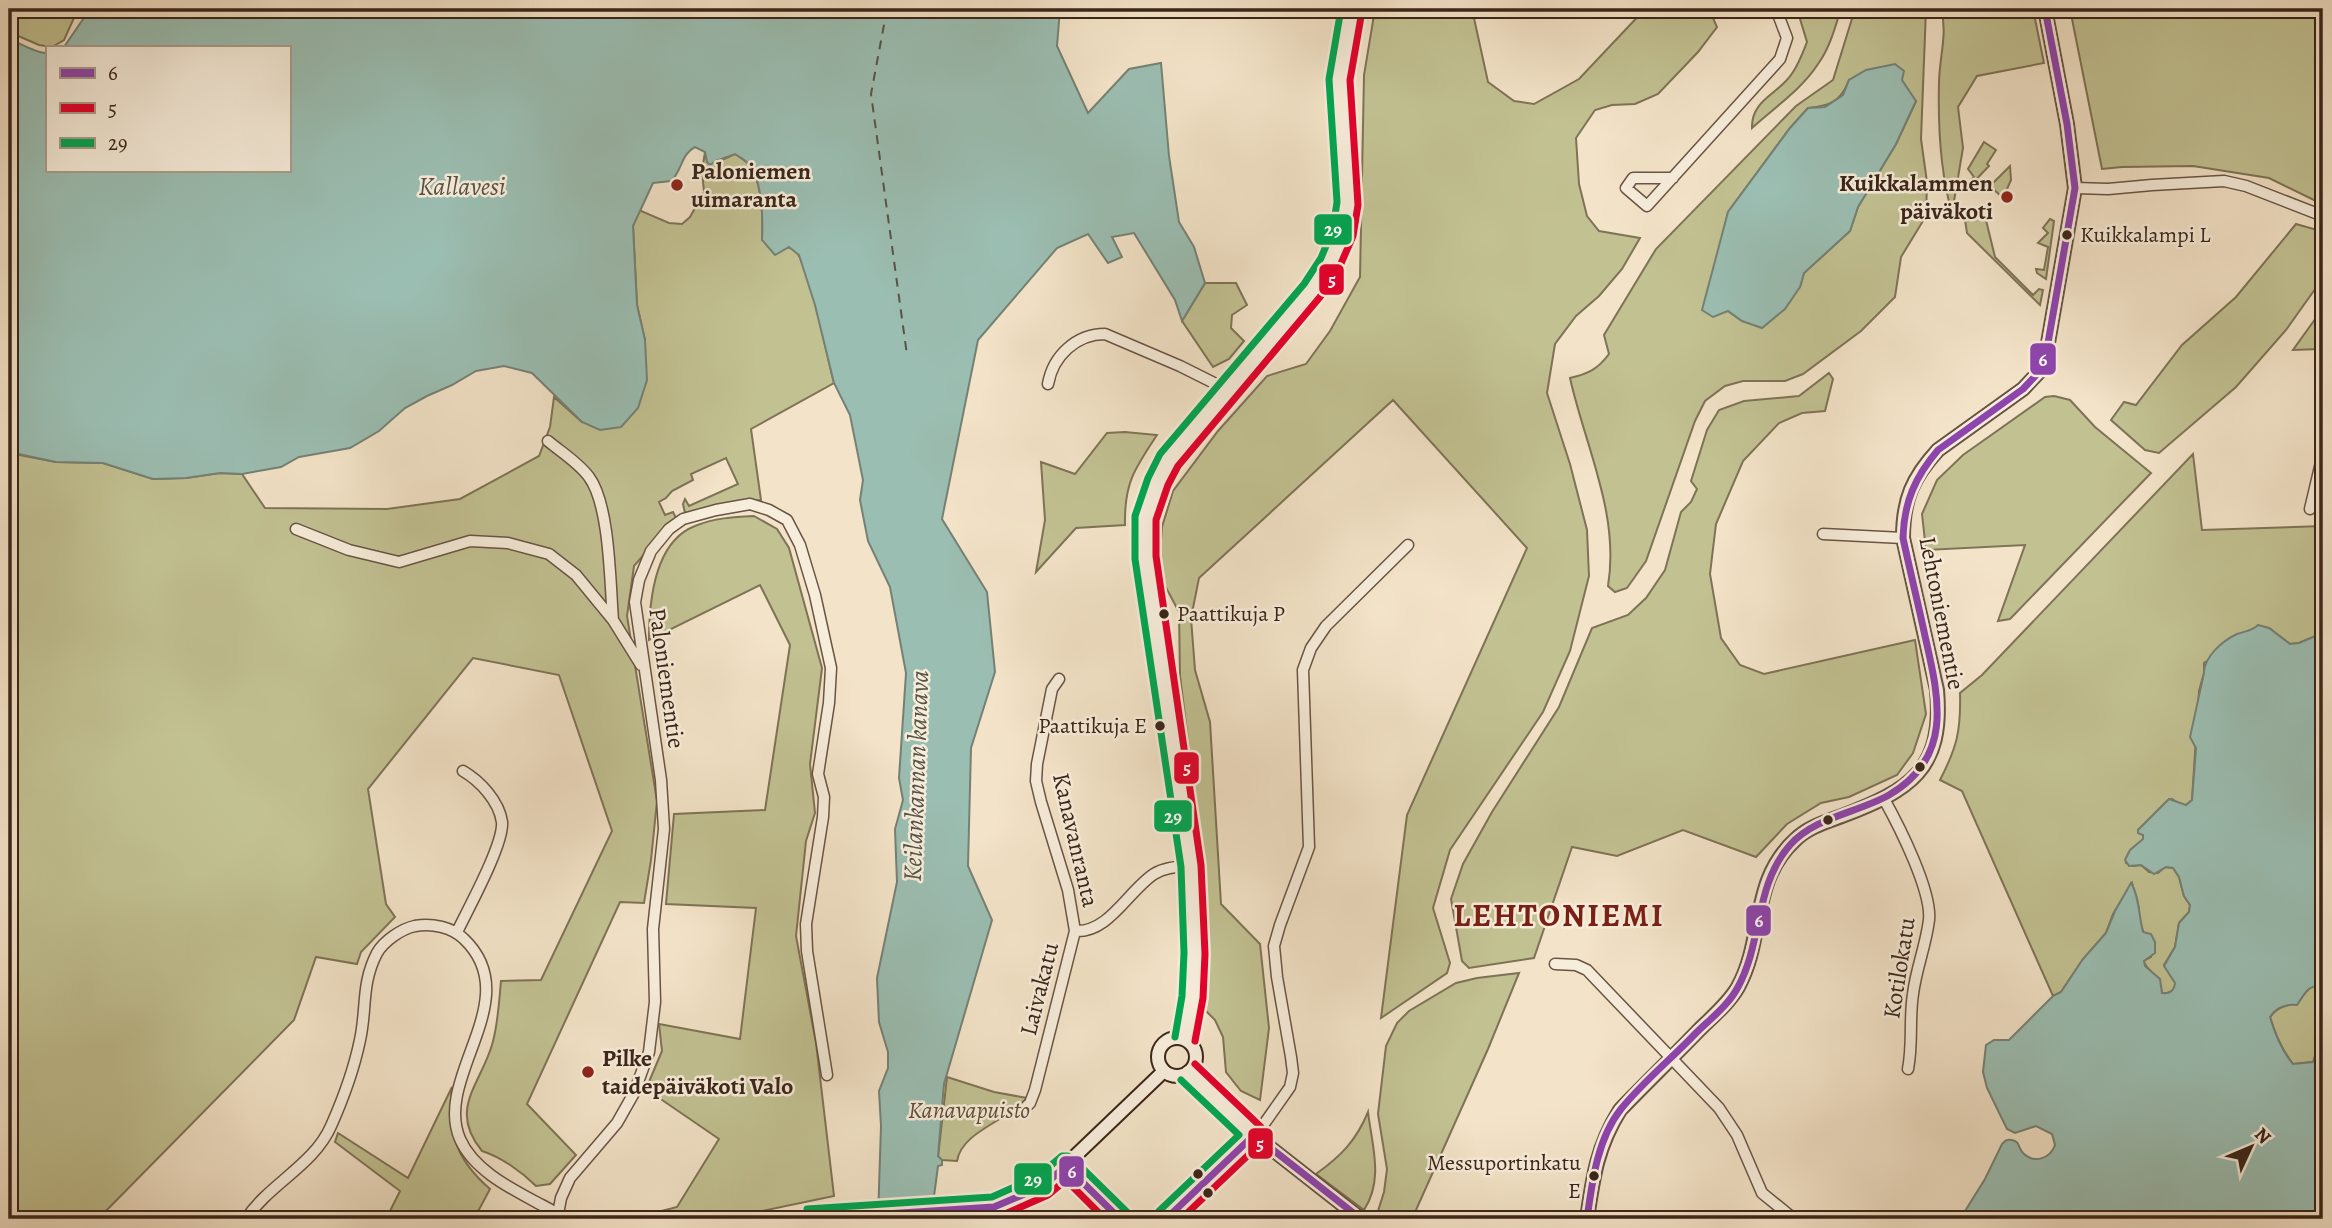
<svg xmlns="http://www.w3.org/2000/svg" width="2332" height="1228" font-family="Alegreya,serif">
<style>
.green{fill:#c2c192;stroke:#7e7356;stroke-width:2;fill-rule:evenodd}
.water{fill:#9bbeb2;stroke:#758175;stroke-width:2}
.pier{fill:#f3e3c8}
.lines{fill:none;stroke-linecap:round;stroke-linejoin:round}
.ferry{stroke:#585347;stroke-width:2;stroke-dasharray:9 7;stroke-linecap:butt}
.minor-casing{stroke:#695445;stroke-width:13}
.tertiary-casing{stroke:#695445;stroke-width:16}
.secondary-casing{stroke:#3b2519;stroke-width:16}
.minor{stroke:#f7eddb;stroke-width:10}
.tertiary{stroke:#f7eddb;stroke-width:12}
.secondary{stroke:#f7eddb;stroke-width:12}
.bus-1-casing{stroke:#f7eddb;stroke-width:12}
.bus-2-casing{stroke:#f7eddb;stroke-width:12}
.bus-3-casing{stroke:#f7eddb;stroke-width:12}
.bus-1{stroke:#8e44ad;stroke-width:7}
.bus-2{stroke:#e4002b;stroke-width:7}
.bus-3{stroke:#00a651;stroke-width:7}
.poi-dot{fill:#8f2418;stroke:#f7eddb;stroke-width:2.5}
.bus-dot{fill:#3b2519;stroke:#f7eddb;stroke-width:2.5}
.labels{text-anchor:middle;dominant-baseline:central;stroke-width:5;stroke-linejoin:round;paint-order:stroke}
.bus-label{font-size:22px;fill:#3b2519;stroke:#f7eddb;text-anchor:start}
.poi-label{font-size:24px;font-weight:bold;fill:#3b2519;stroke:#f7eddb;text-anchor:start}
.street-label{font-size:24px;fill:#3b2519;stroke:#f7eddb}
.park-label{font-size:24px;font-style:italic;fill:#5d4c37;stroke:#f7eddb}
.water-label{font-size:26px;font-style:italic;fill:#585347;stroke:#f7eddb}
.district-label{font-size:32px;font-weight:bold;letter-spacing:2px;fill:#7a1f14;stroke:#f7eddb}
.line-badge{stroke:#f7eddb;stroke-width:2.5}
.badge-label{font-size:19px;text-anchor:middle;font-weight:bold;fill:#fff}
</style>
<rect width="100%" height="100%" fill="#f3e3c8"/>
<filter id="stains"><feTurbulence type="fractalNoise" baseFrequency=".00286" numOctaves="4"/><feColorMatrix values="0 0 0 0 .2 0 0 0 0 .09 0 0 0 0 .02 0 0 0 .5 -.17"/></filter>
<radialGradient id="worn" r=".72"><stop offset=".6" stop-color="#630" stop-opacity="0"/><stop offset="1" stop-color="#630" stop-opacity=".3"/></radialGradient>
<path class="green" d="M 9,9 L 78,9 L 64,40 L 52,47 L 39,45 L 9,32 Z
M 1375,9 L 1472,9 L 1488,82 L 1514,101 L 1534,104 L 1579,79 L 1645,9 L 1668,18 L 1709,9 L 1717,27 L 1698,52 L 1658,94 L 1635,104 L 1612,105 L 1595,110 L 1576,138 L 1579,184 L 1587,216 L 1599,231 L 1640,238 L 1622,269 L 1599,296 L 1576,316 L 1555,344 L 1547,393 L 1570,464 L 1587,530 L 1589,576 L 1570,651 L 1543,712 L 1450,850 L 1433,908 L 1450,963 L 1447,973 L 1381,1018 L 1407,815 L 1527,548 L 1393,400 L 1199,578 L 1191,618 L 1195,670 L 1210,722 L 1221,904 L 1260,944 L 1269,1028 L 1260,1100 L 1241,1091 L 1226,1072 L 1223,1037 L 1215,1020 L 1202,1007 L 1206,947 L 1203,861 L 1180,676 L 1179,612 L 1163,582 L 1160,553 L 1162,527 L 1173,491 L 1218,431 L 1267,376 L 1306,364 L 1330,331 L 1360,277 L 1364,75 Z
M 1797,9 L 1841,9 C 1835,27 1830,48 1818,64 C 1802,89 1774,108 1752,128 C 1751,99 1780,94 1793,72 C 1799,63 1803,52 1807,42 Z
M 1855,9 L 1926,9 L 1921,139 L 1927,182 L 1926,216 L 1901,257 L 1895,297 L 1861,331 L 1803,374 L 1785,381 L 1743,381 L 1725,386 L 1705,401 L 1695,421 L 1646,561 L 1627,588 L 1615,592 L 1608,586 C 1620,514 1585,446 1570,378 C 1588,374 1598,369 1609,354 L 1604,335 L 1656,249 L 1796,106 L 1833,80 ZM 1849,80 L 1916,101 L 1896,144 L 1858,207 L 1850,231 L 1804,273 L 1800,287 L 1753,323 L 1742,321 L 1728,311 L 1722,238 L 1728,212 L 1790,128 L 1808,108 C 1831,106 1841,101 1849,80 Z
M 1941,9 L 2033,9 L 2044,63 L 1977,76 L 1958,107 L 1963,148 L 1952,213 C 1941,175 1938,125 1939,84 C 1939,58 1948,34 1941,9 Z
M 2070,9 L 2323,9 L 2323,179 L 2316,201 L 2269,178 L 2193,166 L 2122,167 L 2102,169 Z
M 1984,142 L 1996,150 L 1987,164 L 1989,166 L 1968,188 L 1967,184 L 1974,177 L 1968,169 Z
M 705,152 L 707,162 L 722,160 L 735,154 C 741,158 749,162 752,168 C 763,189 763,218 762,240 C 773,243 788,244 797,253 C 809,266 828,361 834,383 L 751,429 L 761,500 L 685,513 L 683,504 L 685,499 L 689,506 L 738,484 L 726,458 L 691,474 L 693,480 L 672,491 L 666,498 L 659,502 L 665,515 L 673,512 L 676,518 L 634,566 L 627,616 L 657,801 L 651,860 L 644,903 L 620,902 L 527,1104 L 576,1155 L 550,1184 L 536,1186 C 522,1172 501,1157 482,1151 C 448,1110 480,1085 492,1045 C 498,1025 499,1002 501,981 L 541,980 L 612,831 L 559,675 L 473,658 L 368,789 L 386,904 L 395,917 L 361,952 L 357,964 L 316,957 L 294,1020 L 98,1219 L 9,1219 L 9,453 L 56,462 L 103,463 L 153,479 L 186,478 L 220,473 L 242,474 L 265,508 L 387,509 L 460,499 L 539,456 L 550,427 L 554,397 L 582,422 L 645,340 L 637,305 L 633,226 L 639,210 L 669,223 L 682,224 L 690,217 L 704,192 L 702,171 Z
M 2010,166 L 2011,180 L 2003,198 L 1990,186 Z
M 1985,216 L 1995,257 L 2033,295 L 2039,289 L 2043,290 L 2040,305 L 1967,233 L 1965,220 Z
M 2050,219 L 2054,221 L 2046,279 L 2037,273 L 2036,269 L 2044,270 L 2048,247 L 2038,243 L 2048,233 L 2043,228 Z
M 2296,224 L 2321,231 L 2323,236 L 2323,278 L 2286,330 L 2236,387 L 2159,453 L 2145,450 L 2111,420 L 2124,402 L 2136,405 L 2182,345 L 2236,297 Z
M 1205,283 L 1236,283 L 1247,305 L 1232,315 L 1231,328 L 1244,341 L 1229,359 L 1213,367 L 1182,321 Z
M 2323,308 L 2323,345 L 2320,349 L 2293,350 Z
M 1829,373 L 1833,379 L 1825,411 L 1802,413 L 1779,423 L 1743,461 L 1716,524 L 1710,574 L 1721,638 L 1740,665 L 1764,674 L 1915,640 L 1926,714 L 1913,753 L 1897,775 L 1849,797 L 1821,803 L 1787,824 L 1756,857 L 1683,830 L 1617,856 L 1572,847 L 1534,958 L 1469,968 L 1462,961 L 1451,899 L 1463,864 L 1492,812 L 1559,707 L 1592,628 L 1628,615 L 1646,598 L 1665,570 L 1681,512 L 1691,502 L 1697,489 L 1691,481 L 1707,430 L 1719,410 L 1744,401 L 1799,396 Z
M 2054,396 L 2070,400 L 2095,427 L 2151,473 L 2010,619 L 1998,621 L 2025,545 L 1926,550 L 1922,514 L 1937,480 L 1963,455 L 2045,397 Z
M 1125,432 L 1157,435 C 1135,468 1124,483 1125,525 L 1076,528 L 1036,572 L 1045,520 L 1041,462 L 1075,474 L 1107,433 Z
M 2193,454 L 2202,530 L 2323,526 L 2323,633 L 2299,643 L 2290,644 L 2269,628 L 2254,629 L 2204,663 L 2204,673 L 2199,691 L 2192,800 L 2186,805 L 2181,805 L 2172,799 L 2166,802 L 2138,830 L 2143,835 L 2143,839 C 2138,848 2124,852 2126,863 L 2133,866 L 2141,865 L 2149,872 L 2158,873 L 2165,867 L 2173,868 L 2179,877 L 2184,896 L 2190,905 L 2189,912 L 2179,923 L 2175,947 L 2164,965 L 2176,983 C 2174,991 2170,994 2162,993 C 2159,974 2151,976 2143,961 L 2151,957 L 2139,918 L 2139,909 L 2132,883 L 2113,914 L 2106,933 L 2083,959 L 2061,992 L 2053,996 L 1962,791 L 1940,780 C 1957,747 1961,731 1960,693 L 1982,675 Z
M 754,516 L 777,529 L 789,548 L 822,668 L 810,764 L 815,813 L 806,841 L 796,936 L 816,1043 L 834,1196 L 724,1219 L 631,1219 L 677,1207 L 719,1139 L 646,1089 L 662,1051 L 659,1024 L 740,1039 L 756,908 L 666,904 L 674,814 L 765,810 L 790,645 L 760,585 L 649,640 C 649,602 654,542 695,526 C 714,518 734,517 754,516 Z
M 1519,973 L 1488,1049 L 1412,1219 L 1372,1219 L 1378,1211 L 1384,1192 L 1387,1169 L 1378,1114 L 1386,1046 L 1397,1023 L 1409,1011 L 1456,983 L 1477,978 Z
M 2314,985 L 2323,987 L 2323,1033 L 2313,1062 L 2293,1064 C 2282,1050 2275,1034 2270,1017 C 2278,1006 2285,1007 2297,1002 C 2303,998 2306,989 2314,985 Z
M 947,1077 L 994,1092 L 1027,1098 C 1008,1121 962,1131 957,1161 L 942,1160 L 938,1157 Z
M 452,1087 C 448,1132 455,1159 490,1189 L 474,1219 L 386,1219 L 400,1191 L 335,1142 L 338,1133 L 408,1178 Z
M 1368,1112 C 1372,1146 1384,1179 1364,1210 L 1316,1174 C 1341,1156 1356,1141 1368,1112 Z"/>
<path class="water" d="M 90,9 L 1060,9 L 1057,46 L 1088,113 L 1129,69 L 1161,63 L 1169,156 L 1179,222 L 1194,247 L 1205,283 L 1182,321 L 1175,300 L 1134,233 L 1112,237 L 1122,257 L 1108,263 L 1088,234 L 1057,248 L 978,340 L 942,519 L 987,592 L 995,672 L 971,748 L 968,866 L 992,920 L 944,1084 L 938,1156 L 942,1160 L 942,1165 L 938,1166 L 931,1219 L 878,1219 L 881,1126 L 879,1091 L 888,1068 L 888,1052 L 879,1022 L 877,978 L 897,882 L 895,829 L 903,800 L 899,778 L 906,673 L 890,587 L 868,541 L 860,500 L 863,480 L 850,415 L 834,383 L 815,305 L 799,255 L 789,247 L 775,255 L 762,240 C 763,218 763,189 752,168 C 749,162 741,158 735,154 L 716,161 L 710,165 L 707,162 L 705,152 L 695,147 C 681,154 682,171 671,181 L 653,183 L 633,226 L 637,305 L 645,340 L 647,380 L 638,408 L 621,427 L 600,430 L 582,422 L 532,373 L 504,366 L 476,371 L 452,385 L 427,396 L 405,408 L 379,431 L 350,448 L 299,457 L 281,467 L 242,474 L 220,473 L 186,478 L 153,479 L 103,463 L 56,462 L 9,452 L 9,39 C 20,43 37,54 47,53 L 47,170 L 289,170 L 289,47 L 64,47 Z
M 1895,64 L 1904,71 L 1902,80 L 1916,101 L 1896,144 L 1858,207 L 1850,231 L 1804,273 L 1800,287 L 1785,309 L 1762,328 L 1742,321 L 1728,311 L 1713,317 L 1702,310 L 1728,212 L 1790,128 L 1808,108 L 1825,107 L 1843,95 L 1849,80 L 1866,70 Z
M 2258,625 L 2269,628 L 2290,644 L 2299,643 L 2323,633 L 2323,987 C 2308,983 2305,994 2297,1005 C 2286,1004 2276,1007 2270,1017 C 2275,1034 2282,1051 2293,1064 L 2313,1062 L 2323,1033 L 2323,1219 L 1960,1219 L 1985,1179 L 2002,1144 C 2006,1140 2007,1139 2012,1140 C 2020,1141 2018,1148 2023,1153 C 2034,1164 2050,1159 2055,1145 L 2052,1134 L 2036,1126 L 2015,1133 L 2007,1129 L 1987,1088 L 1983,1072 L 1986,1045 L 1994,1040 L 2009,1040 L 2053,996 L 2061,992 L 2083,959 L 2106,933 L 2115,911 L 2131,883 C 2139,895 2139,917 2143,932 L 2151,934 L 2155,942 L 2155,953 L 2144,961 L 2145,966 L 2160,979 L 2162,993 C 2170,994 2174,991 2175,983 L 2164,966 L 2175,947 L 2179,923 L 2189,912 L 2190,905 L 2184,896 L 2179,877 L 2173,868 L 2166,867 L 2154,874 L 2141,865 L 2129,866 L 2125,860 L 2130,850 L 2143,839 L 2143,835 L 2138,833 L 2138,830 L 2169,799 L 2186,805 L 2192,800 L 2196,748 L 2190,737 L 2204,673 C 2204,657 2222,641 2237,634 C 2245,631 2252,631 2258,625 Z"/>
<path class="pier" d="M 938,1197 L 935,1219 L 874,1219 L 875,1202 Z"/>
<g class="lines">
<path class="ferry" d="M 887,9 L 871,94 L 907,355"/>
<defs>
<path id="minor" d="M 1673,178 L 1633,178 L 1626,188 L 1647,206 L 1780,59 L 1787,38 L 1776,9
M 2075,188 L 2108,189 L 2152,185 L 2224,181 L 2246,186 L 2323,216
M 1048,384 C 1053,356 1076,334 1105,334 L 1180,366 L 1226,389
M 548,441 C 561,452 579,463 589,477 C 610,505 610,584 613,620
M 2310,509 L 2323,454
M 296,529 L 349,550 L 399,562 L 470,541 L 508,543 L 549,554 L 576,575 L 613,620 L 641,665
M 1823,534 L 1903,538
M 1059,679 L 1052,689 L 1037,764 L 1036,781 L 1041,802 L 1068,890 L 1075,931
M 1884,799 C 1899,826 1932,891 1929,920 C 1926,945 1916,969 1913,994 C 1909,1019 1913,1044 1908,1069
M 457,932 C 468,909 504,844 502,822 C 499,801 480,781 463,771
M 1555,964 L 1576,965 L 1587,970 L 1719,1108 L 1737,1135 L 1762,1193 L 1794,1219
M 1025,1108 L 1030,1103 L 1035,1090 L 1075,931 C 1109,933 1128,891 1154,874 C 1165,867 1178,867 1191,866
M 1066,1166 L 1120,1219
M 558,1214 L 561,1198 L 570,1178 L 617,1123 L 634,1093 L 649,1052 L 655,1002 L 653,929 L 664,829 L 661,780 L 635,602 L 639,580 L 651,551 L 669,529 L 683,519 L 716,510 L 750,504 L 769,510 L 787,520 L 800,545 L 815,595 L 831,668 L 829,703 L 818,774 L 824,797 L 823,817 L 806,924 L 807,951 L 827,1075
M 246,1219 C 269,1184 314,1165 331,1126 C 343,1099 354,1069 360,1040 C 367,1008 361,984 377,953 C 384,941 401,929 415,926 C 432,923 452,927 464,939 C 527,999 433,1077 460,1139 C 473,1169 508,1187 536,1202 C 545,1207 556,1211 562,1219
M 1166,1219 L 1264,1124 L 1290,1087 L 1293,1073 L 1291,1057 L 1277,977 L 1274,946 L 1280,925 L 1309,847 L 1303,670 L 1311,648 L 1326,626 L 1408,545"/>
<path id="tertiary" d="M 1188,1072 L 1254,1135 L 1361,1219
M 1587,1219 C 1593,1177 1597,1147 1620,1110 C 1646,1083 1673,1057 1699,1030 C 1712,1017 1729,1003 1738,987 C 1765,938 1750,881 1795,840 C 1808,827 1826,822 1842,816 C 1910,790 1944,770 1937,690 L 1903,538 C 1903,500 1912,478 1938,450 L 2023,389 L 2039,372 L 2048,343 L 2075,188 L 2067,124 L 2045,9"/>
<path id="secondary" d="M1158 1057a19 19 0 1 1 38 0a19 19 0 1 1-38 0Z
M 1185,1039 C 1198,984 1196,923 1191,866 L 1145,557 L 1145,518 L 1158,481 L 1169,460 L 1312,290 L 1330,263 L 1343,232 L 1348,203 L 1339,79 L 1352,9
M 808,1219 L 994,1207 L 1043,1186 L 1050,1180 L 1164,1071"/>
</defs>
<use href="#minor" class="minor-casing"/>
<use href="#tertiary" class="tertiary-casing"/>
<use href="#secondary" class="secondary-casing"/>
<use href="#minor" class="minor"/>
<use href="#tertiary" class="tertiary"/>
<use href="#secondary" class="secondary"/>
<defs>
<path id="bus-1" d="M 808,1219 L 994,1207 L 1043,1186 L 1066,1166 L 1120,1219
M 1166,1219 L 1254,1135 L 1361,1219
M 1587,1219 C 1592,1183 1597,1139 1621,1109 C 1643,1082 1671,1059 1695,1034 C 1710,1019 1728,1006 1738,987 C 1763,941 1754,886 1790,845 C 1815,817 1857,813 1889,795 C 1954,757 1939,698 1925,636 C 1918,603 1910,571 1903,538 C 1904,502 1915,477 1938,450 L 2023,389 L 2039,372 L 2048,343 L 2075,188 L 2067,124 L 2045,9"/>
<path id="bus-2" d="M 1195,1041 L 1203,998 L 1205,954 L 1201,865 L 1156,556 L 1156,520 L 1168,485 L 1178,466 L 1320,297 L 1339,268 L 1353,236 L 1358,205 L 1350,80 L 1362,11
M 967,1219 L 998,1217 L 1048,1195 L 1066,1180 L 1105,1219
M 1181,1219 L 1261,1143 L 1264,1136 L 1261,1127 L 1195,1064"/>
<path id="bus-3" d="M 1175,1037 L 1182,996 L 1184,953 L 1181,867 L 1135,559 L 1135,516 L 1148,478 L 1160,454 L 1304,284 L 1321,258 L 1333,229 L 1337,202 L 1329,79 L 1341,9
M 807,1209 L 992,1197 L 1037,1177 L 1062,1156 L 1068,1156 L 1073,1159 L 1127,1212
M 1159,1211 L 1239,1135 L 1181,1080"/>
</defs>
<use href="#bus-1" class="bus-1-casing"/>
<use href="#bus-2" class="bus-2-casing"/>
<use href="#bus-3" class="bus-3-casing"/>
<use href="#bus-1" class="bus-1"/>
<use href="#bus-2" class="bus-2"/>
<use href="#bus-3" class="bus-3"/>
</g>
<g class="poi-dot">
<circle cx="677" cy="185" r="7"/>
<circle cx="2007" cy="197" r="7"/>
<circle cx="588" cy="1072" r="7"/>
</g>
<g class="bus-dot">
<circle cx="2067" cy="235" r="6"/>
<circle cx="1164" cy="614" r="6"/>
<circle cx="1160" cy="726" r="6"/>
<circle cx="1920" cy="767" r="6"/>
<circle cx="1828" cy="820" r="6"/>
<circle cx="1198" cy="1174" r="6"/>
<circle cx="1594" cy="1176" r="6"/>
<circle cx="1208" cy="1193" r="6"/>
</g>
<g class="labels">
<g class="bus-label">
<text x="2080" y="235">Kuikkalampi L</text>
<text x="1177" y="614">Paattikuja P</text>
<text x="1147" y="726" text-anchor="end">Paattikuja E</text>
<text x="1581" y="1163" text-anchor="end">Messuportinkatu<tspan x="1581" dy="28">E</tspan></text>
</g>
<g class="poi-label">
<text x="691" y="171">Paloniemen<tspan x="691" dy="28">uimaranta</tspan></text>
<text x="1993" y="183" text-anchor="end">Kuikkalammen<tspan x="1993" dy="28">päiväkoti</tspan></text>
<text x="602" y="1058">Pilke<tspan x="602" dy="28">taidepäiväkoti Valo</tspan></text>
</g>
<g class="street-label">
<text transform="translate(1942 613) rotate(79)">Lehtoniementie</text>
<text transform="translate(667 678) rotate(82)">Paloniementie</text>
<text transform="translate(1076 840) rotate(77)">Kanavanranta</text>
<text transform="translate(1899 968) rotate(-81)">Kotilokatu</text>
<text transform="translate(1039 989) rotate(-76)">Laivakatu</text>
</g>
<g class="park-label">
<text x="969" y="1110">Kanavapuisto</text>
</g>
<g class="water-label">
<text x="462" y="186">Kallavesi</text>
<text transform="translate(916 776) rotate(-88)">Keilankannan kanava</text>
</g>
<g class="district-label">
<text x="1559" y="915">LEHTONIEMI</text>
</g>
</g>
<g class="line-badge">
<rect x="1313" y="213" width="40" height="33" rx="7" fill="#00a651"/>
<rect x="1318" y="263" width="27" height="33" rx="7" fill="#e4002b"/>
<rect x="2029" y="342" width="28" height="34" rx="7" fill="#8e44ad"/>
<rect x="1173" y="751" width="27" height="34" rx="7" fill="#e4002b"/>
<rect x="1153" y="799" width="40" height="34" rx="7" fill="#00a651"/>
<rect x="1745" y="904" width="27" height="33" rx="7" fill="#8e44ad"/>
<rect x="1247" y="1127" width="27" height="33" rx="7" fill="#e4002b"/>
<rect x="1058" y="1155" width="27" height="33" rx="7" fill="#8e44ad"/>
<rect x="1013" y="1162" width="40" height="34" rx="7" fill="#00a651"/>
</g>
<g class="badge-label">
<text x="1333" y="236">29</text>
<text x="1332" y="286">5</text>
<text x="2043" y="366">6</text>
<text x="1187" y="774">5</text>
<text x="1173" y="823">29</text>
<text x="1759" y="927">6</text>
<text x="1260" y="1150">5</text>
<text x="1072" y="1178">6</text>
<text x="1033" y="1186">29</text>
</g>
<rect width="2332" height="1228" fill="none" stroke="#f3e3c8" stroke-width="35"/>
<rect x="10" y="10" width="2311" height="1207" fill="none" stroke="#3b2519" stroke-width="3.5"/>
<rect x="18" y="18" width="2297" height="1193" fill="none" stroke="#3b2519" stroke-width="2"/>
<rect x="46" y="46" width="245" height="126" fill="#f7eddb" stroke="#ac9d8d" stroke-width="2"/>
<rect x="60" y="68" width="35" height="10" fill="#8e44ad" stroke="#ac9d8d" stroke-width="2"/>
<text x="108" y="80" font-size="21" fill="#3b2519">6</text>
<rect x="60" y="103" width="35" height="10" fill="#e4002b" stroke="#ac9d8d" stroke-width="2"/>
<text x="108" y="116" font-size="21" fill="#3b2519">5</text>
<rect x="60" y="138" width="35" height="10" fill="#00a651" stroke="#ac9d8d" stroke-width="2"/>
<text x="108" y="150" font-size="21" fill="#3b2519">29</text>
<g transform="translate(2251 1147) rotate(46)" stroke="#f7eddb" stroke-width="5" paint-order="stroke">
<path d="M0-5L12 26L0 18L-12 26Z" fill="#3b2519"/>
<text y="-10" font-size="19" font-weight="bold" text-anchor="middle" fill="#3b2519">N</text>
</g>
<rect width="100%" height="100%" filter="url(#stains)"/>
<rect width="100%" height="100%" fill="url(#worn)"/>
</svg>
